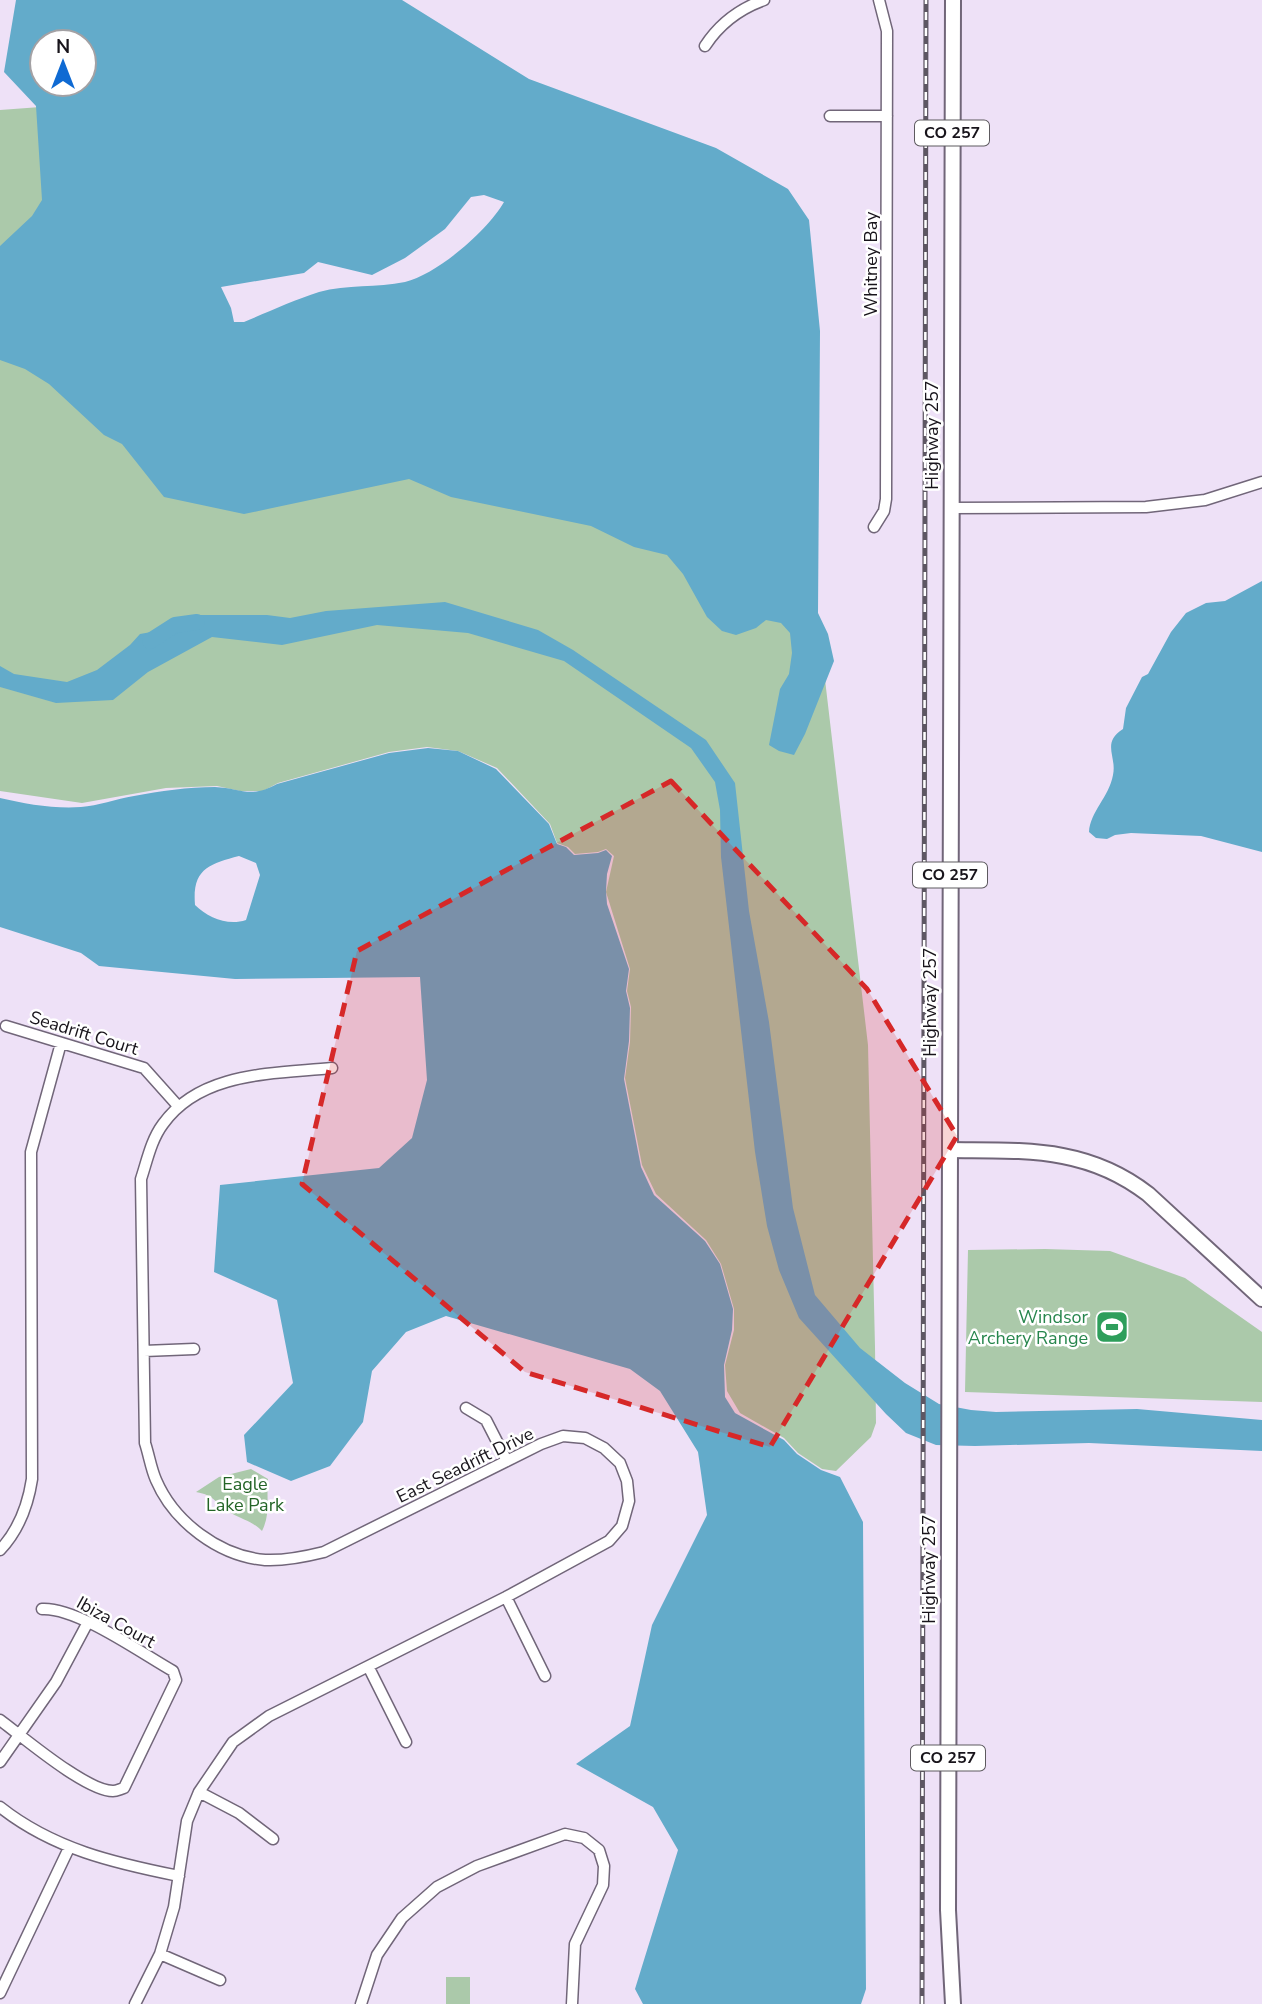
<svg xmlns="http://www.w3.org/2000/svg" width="1262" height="2004" font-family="'Nunito Sans',sans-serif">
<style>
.green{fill:#abc9aa}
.water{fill:#63abca;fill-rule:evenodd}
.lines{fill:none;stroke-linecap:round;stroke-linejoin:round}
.river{stroke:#63abca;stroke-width:16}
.street-casing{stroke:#716679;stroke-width:13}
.secondary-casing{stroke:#716679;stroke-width:18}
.primary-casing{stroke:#716679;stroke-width:18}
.street{stroke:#fff;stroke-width:10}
.secondary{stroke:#fff;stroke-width:14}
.primary{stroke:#fff;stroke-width:14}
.rail-casing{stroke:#5e5763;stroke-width:5}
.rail{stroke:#fff;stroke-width:2.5;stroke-dasharray:8;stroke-linecap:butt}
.marked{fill:#d62828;fill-opacity:0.2;stroke:#d62828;stroke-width:5;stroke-dasharray:14 9;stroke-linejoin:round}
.labels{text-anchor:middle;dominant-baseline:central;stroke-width:5;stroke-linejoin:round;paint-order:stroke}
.shield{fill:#fff;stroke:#5d5a5f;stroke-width:2}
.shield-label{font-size:16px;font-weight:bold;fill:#18141b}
.street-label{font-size:18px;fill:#18141b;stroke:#fff}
.leisure-label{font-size:18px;fill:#27864d;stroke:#fff;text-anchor:end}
.park-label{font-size:18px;fill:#236426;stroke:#fff}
</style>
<rect width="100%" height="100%" fill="#eee1f7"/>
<path class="green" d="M 54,106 L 43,224 L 0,285 L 0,110 Z
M 0,324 L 409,462 L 697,544 L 820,637 L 868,1045 L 875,1347 L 876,1423 L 871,1437 L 836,1471 L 822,1469 L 798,1453 L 784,1438 L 740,1413 L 727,1391 L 725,1365 L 734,1330 L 734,1309 L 721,1264 L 706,1240 L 656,1194 L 642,1165 L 625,1078 L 630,1042 L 631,1007 L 627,991 L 630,969 L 606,892 L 614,856 L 606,849 L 598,852 L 575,854 L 568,847 L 557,843 L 550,824 L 497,768 L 458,751 L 427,747 L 389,752 L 278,783 L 263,791 L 240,791 L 217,786 L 166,788 L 82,803 L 0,791 Z
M 1045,1249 L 1110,1251 L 1185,1278 L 1262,1332 L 1262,1402 L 965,1392 L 968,1250 Z
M 251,1469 L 268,1479 C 266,1497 271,1513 262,1531 C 252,1521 243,1520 231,1513 C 217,1505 215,1495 196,1492 L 219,1477 Z
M 446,1977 L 470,1977 L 470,2004 L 446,2004 Z"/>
<path class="water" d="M 16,0 L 402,0 L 529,79 L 716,148 L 788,189 L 809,220 L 820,331 L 818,613 L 828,634 L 834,661 L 805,734 L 794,755 L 779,751 L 769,745 L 780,689 L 789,674 L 792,653 L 790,633 L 781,623 L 766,620 L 756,628 L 736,635 L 722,631 L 707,617 L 683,574 L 667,555 L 634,547 L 591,526 L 451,497 L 409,479 L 244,514 L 164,497 L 122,444 L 104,435 L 49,384 L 25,369 L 0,360 L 0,246 L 32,216 L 42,200 L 36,106 L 4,72 ZM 42,42 L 84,42 L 84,84 L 42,84 ZM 484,195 L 504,202 C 488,230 438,274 405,282 C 377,288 347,284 319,292 C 294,300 268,312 244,322 L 234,322 L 231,308 L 221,287 L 304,273 L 318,262 L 372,275 L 405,258 L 445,229 L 471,197 Z
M 1262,581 L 1262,852 L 1201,836 L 1131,833 L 1115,835 L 1107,839 L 1096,838 L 1089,832 C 1090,812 1109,797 1113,775 C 1117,756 1101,743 1123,729 L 1126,708 L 1142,677 L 1148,674 L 1171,632 L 1186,613 L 1206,603 L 1225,601 Z
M 445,602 L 538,630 L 573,650 L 706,740 L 735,783 L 749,911 L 769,1022 L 793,1208 L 815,1295 L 860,1348 L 905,1383 L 939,1404 L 971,1410 L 996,1412 L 1137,1409 L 1262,1420 L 1262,1451 L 1089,1443 L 975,1446 L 936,1445 L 906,1433 L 886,1414 L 799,1318 L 779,1270 L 767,1226 L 755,1152 L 721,857 L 720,810 L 715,782 L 691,748 L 564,661 L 468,633 L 377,625 L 282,645 L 212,637 L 148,672 L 113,700 L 56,703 L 0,687 L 0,666 L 14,674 L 67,682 L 97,670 L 130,645 L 140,634 L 168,629 L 195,615 L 267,615 L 290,618 L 326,611 Z
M 428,748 L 458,751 L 496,769 L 549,824 L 557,844 L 566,847 L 574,855 L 598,853 L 606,850 L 612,856 L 607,874 L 606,891 L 607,904 L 629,969 L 626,991 L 630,1008 L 629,1041 L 624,1079 L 641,1167 L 654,1195 L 705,1241 L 720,1264 L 733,1309 L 732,1330 L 724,1365 L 725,1397 L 735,1413 L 784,1440 L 797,1454 L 821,1470 L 840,1477 L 863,1522 L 866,1989 L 861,2004 L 643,2004 L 635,1989 L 678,1850 L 653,1807 L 576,1764 L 630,1726 L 652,1625 L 707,1515 L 698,1452 L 660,1391 L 630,1369 L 446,1316 L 406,1332 L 372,1371 L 363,1422 L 330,1466 L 291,1481 L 247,1462 L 244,1435 L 293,1383 L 277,1300 L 214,1272 L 220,1185 L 379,1168 L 412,1138 L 427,1080 L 420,977 L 235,979 L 99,966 L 81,953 L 0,927 L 0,798 C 25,804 55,809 81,807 C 98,806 116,799 134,796 C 160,791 188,787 215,787 C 241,788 250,799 277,784 L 389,753 ZM 239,856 L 256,863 L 260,875 L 246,920 C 228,926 208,918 195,905 C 192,869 209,864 239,856 Z"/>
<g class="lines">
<path class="river" d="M 150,641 L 175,625 L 197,622"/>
<defs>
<path id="street" d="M 705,46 C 720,23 739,9 764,0
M 830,116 L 887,116
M 951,508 L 1146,507 L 1205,500 L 1262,482
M 874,527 L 884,511 L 886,499 L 887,31 L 879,0
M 6,1026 L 144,1068 L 178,1106
M 144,1351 L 194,1349
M 466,1408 L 486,1420 L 507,1461
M 0,1550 C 19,1530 28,1505 32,1479 L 31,1152 L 61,1043
M 506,1597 L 545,1676
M 369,1668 L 406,1742
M 0,1720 C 23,1737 86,1791 113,1791 C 117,1791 120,1789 124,1788 L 176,1680 L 173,1671 C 141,1653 77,1607 42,1609
M 0,1762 L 56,1682 L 88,1622
M 199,1792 L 239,1813 L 273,1839
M 0,1807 C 53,1849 114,1863 179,1876
M 160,1954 L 220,1980
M 0,1993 L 69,1848
M 135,2004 L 160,1954 L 174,1907 L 187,1821 L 199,1792 L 233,1742 L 269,1716 L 506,1597 L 609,1541 L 622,1526 L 629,1501 L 627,1481 L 620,1463 L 604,1448 L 585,1438 L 563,1436 L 541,1444 L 324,1552 C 304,1557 285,1561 265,1560 C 219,1556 174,1522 156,1480 C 151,1469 149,1455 145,1443 L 141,1179 C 147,1161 151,1140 163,1124 C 201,1071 274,1074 332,1068
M 361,2004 L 377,1955 L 402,1918 L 437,1887 L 477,1866 L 565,1834 L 584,1838 L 599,1850 L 604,1866 L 603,1885 L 575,1944 L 572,2004"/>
<path id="secondary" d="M 950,1150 C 1024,1151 1086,1146 1148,1194 L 1262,1299"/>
<path id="primary" d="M 953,2004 L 948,1910 L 953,0"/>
</defs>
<use href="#street" class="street-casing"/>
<use href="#secondary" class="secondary-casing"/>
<use href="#primary" class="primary-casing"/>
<use href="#street" class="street"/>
<use href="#secondary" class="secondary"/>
<use href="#primary" class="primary"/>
<defs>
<path id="rail" d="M 922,2004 L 926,0"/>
</defs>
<use href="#rail" class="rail-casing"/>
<use href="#rail" class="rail"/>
</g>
<path class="marked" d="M 671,781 L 867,989 L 957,1136 L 770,1447 L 525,1372 L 302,1184 L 357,951 Z"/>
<defs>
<symbol id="stadium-square" viewBox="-11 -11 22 22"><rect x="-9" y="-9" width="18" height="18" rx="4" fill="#2e9e5b" stroke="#fff"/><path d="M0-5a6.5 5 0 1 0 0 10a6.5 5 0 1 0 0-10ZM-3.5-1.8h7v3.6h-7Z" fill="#fff"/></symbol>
</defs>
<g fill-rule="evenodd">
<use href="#stadium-square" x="1093" y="1308" width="38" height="38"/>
</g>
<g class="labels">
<g class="shield">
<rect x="915" y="120.5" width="74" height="25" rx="5"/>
<rect x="913" y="862.5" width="74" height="25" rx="5"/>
<rect x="911" y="1745.5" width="74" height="25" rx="5"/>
</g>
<g class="shield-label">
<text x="952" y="133">CO 257</text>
<text x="950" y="875">CO 257</text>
<text x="948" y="1758">CO 257</text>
</g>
<g class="street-label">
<text transform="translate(871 264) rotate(-90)">Whitney Bay</text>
<text transform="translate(932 435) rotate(-90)">Highway 257</text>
<text transform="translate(930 1002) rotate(-90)">Highway 257</text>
<text transform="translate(84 1033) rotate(17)">Seadrift Court</text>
<text transform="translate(465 1465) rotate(-26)">East Seadrift Drive</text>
<text transform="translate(929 1569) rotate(-90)">Highway 257</text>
<text transform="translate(116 1622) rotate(29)">Ibiza Court</text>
</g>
<g class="leisure-label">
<text x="1088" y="1317">Windsor<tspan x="1088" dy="21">Archery Range</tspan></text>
</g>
<g class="park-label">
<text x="245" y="1484">Eagle<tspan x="245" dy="21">Lake Park</tspan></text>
</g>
</g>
<g transform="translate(63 63)"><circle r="33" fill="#ffffff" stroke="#a3a1a4" stroke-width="2"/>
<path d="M0-5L12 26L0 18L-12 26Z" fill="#0f6ad3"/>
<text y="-10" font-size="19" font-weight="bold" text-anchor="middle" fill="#18141b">N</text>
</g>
</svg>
